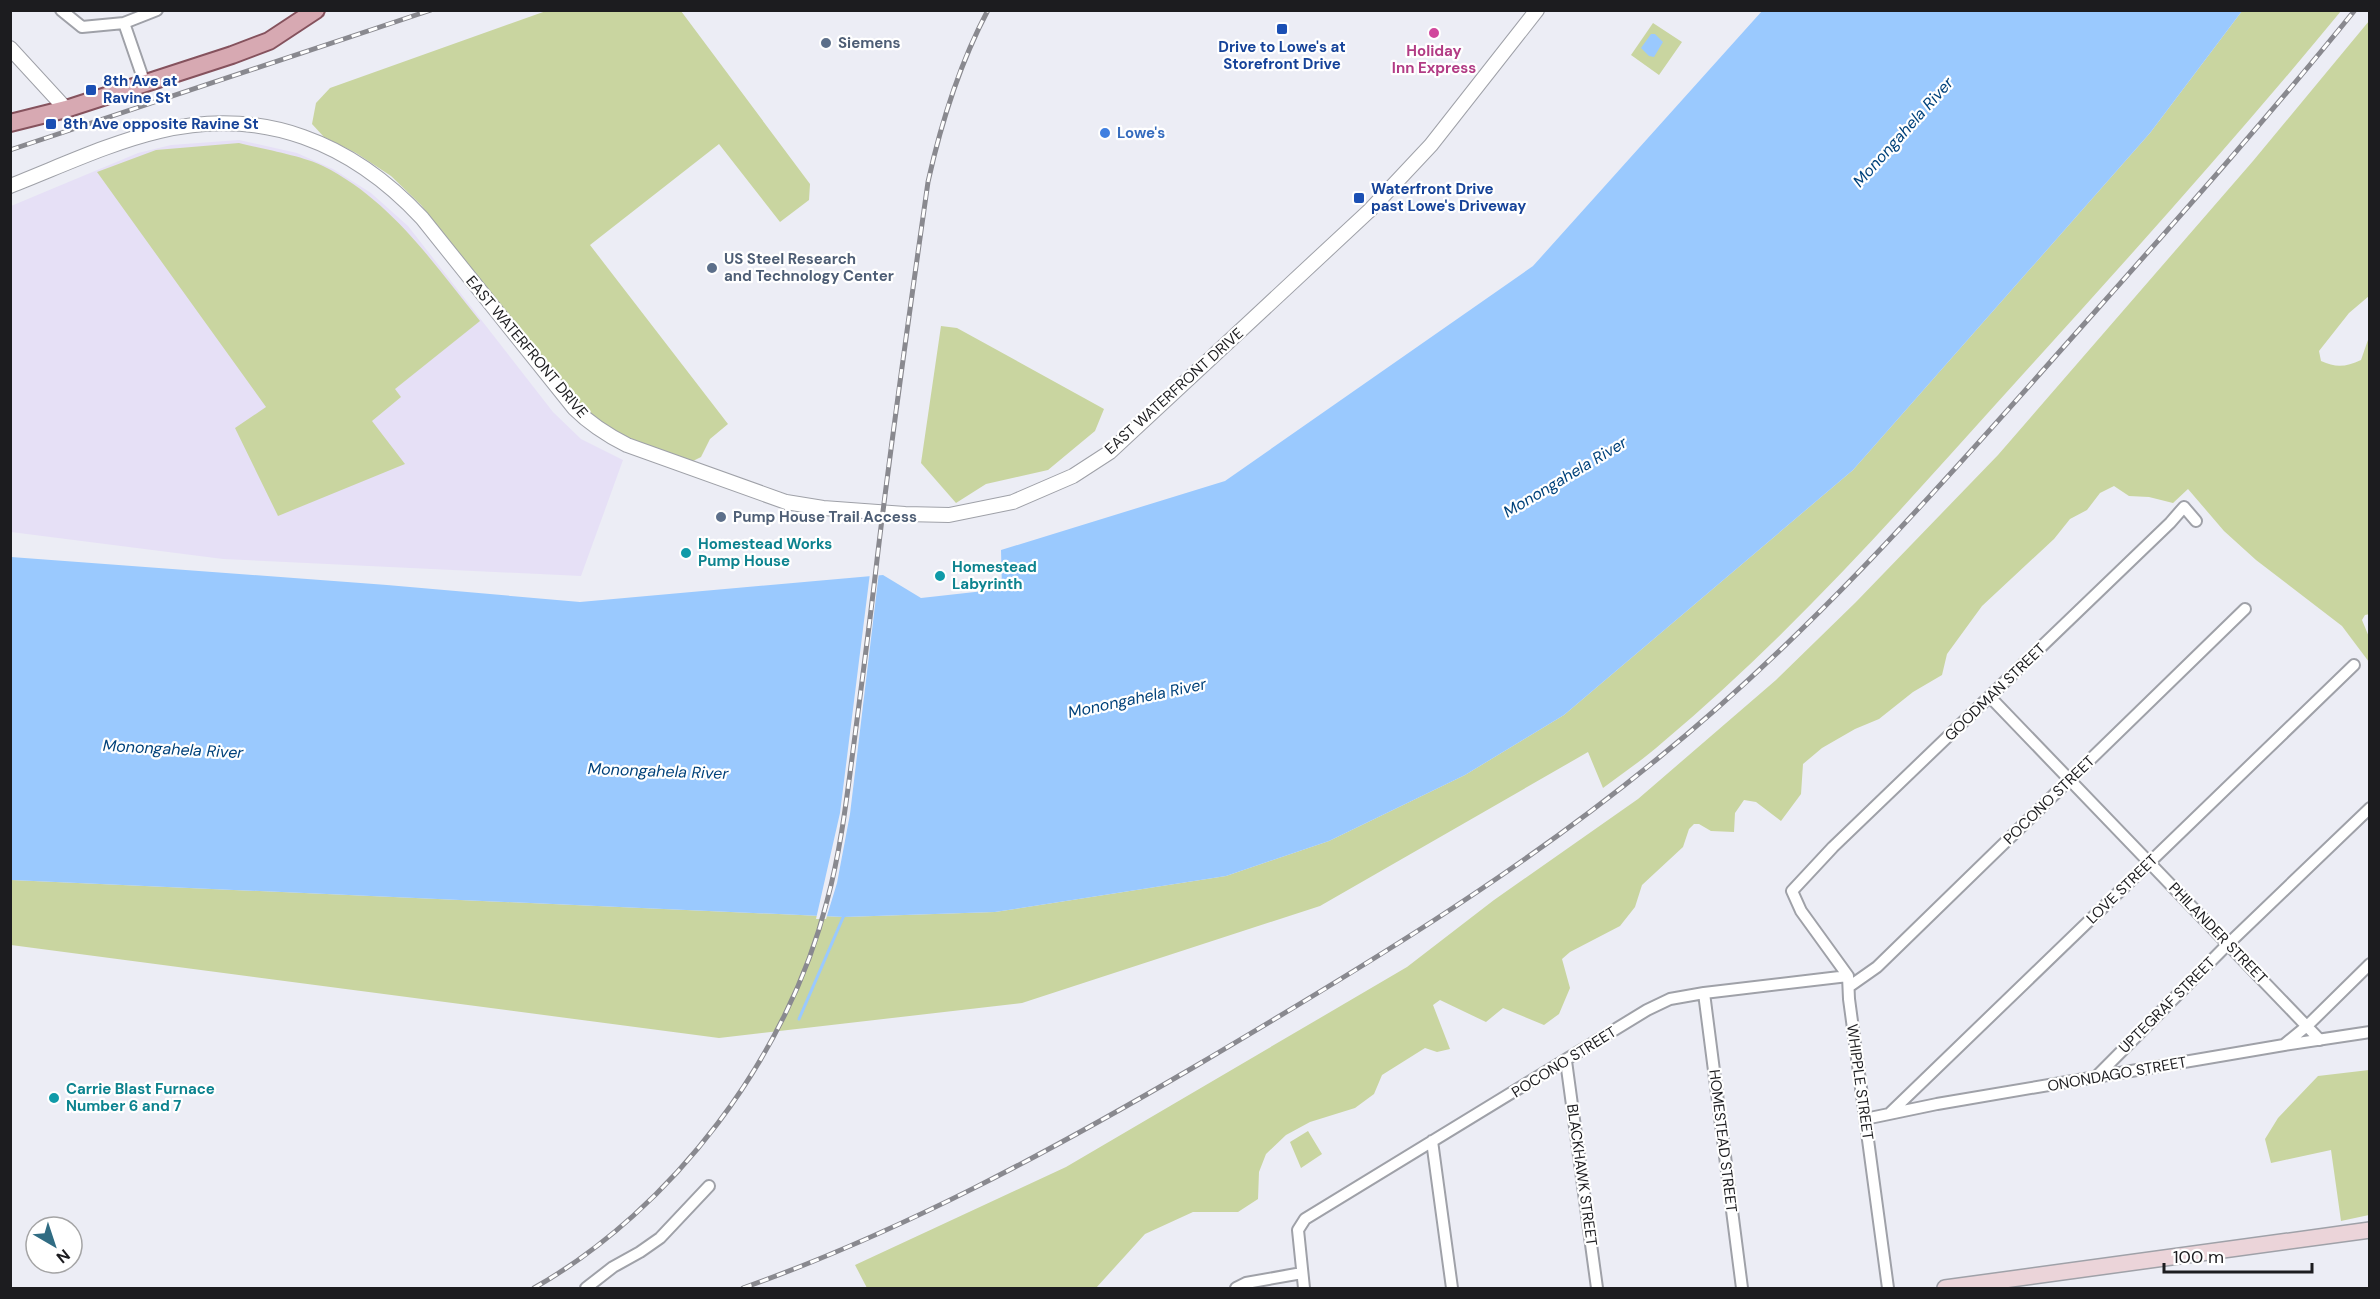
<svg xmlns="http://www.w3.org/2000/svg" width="2380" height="1299" font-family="'DM Sans',sans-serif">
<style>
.industrial{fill:#e6e0f6}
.green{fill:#c9d5a0}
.water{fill:#9ac9fe}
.pier{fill:#ecedf5}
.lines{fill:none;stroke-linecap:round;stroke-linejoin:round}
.stream{stroke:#9ac9fe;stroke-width:3}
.minor-casing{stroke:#9fa1a8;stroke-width:14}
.tertiary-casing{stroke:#9fa1a8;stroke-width:16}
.secondary-casing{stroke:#9fa1a8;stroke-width:18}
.primary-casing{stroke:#85525d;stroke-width:20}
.minor{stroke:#fff;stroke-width:10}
.tertiary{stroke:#fff;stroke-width:14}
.secondary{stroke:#ebd4d9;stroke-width:15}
.primary{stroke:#d7a9b2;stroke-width:16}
.rail-casing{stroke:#89898f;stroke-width:5}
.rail{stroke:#fff;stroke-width:3;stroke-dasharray:9;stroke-linecap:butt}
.transit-dot{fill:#1a4fb4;stroke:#fff;stroke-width:2}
.hotel-dot{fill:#d1479c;stroke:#fff;stroke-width:2}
.service-dot{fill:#5c6f8a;stroke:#fff;stroke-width:2}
.shop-dot{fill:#3f7fe0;stroke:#fff;stroke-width:2}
.culture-dot{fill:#0f9aa8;stroke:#fff;stroke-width:2}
.labels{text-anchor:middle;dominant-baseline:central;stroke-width:4.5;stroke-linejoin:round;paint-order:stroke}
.service-label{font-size:15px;font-weight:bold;fill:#4e5e75;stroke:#fff;text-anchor:start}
.transit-label{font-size:15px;font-weight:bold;fill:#164399;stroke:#fff;text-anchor:start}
.hotel-label{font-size:15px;font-weight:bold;fill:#b23c85;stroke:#fff}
.shop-label{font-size:15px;font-weight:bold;fill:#366cbe;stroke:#fff;text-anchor:start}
.street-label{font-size:15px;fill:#1c1c1f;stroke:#fff}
.culture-label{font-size:15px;font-weight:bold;fill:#0d838f;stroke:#fff;text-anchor:start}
.water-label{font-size:16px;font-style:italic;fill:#00427b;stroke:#fff}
</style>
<rect width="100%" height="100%" fill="#ecedf5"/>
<path class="industrial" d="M 239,140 L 297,153 L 333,169 L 371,193 L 408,226 L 553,412 L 581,439 L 623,460 L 581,576 L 223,559 L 11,532 L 11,206 L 138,153 L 171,145 Z"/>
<path class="green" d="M 546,11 L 681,11 L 810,184 L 809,200 L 780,222 L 719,144 L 590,245 L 728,424 L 710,439 L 701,457 L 691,462 L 609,430 L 579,407 L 421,205 L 391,176 L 356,153 L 324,137 L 312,124 L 316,103 L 330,88 Z
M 2242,11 L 2341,11 C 2230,146 2113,275 1996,404 C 1890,522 1784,641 1663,742 C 1644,759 1623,773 1603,788 L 1588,752 L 1320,906 L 1022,1003 L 719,1038 L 11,945 L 11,880 L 844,917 L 995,912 L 1226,876 L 1329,841 L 1465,775 L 1564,715 L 1853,470 L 2150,133 Z
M 2369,21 L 2369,296 L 2349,313 L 2319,351 L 2321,361 C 2336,368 2346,367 2361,360 L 2369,337 L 2370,614 L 2365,615 L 2362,620 L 2369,637 L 2369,662 L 2342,626 L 2256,560 L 2224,531 L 2188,489 L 2173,503 L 2149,497 L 2129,496 L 2114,486 L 2100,493 L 2087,510 L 2070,519 L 2054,539 L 1982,606 L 1947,654 L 1942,675 L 1913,692 L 1879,719 L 1855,729 L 1822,748 L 1803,764 L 1801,794 L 1781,821 L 1756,802 L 1744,800 L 1735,813 L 1734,832 L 1711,831 L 1699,824 L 1694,824 L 1689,829 L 1683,847 L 1642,885 L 1635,907 L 1620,926 L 1570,952 L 1562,959 L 1570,988 L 1559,1014 L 1544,1025 L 1503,1008 L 1486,1022 L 1440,1000 L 1433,1005 L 1450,1049 L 1437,1052 L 1425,1048 L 1382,1075 L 1374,1094 L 1355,1108 L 1310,1122 L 1286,1135 L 1266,1154 L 1259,1172 L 1258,1199 L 1238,1212 L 1193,1212 L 1145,1234 L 1096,1288 L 867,1288 L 855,1265 L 1066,1167 L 1407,967 L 1494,900 L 1638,799 L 1776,680 L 1856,602 L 1998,455 L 2253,161 Z
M 1653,23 L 1682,42 L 1659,75 L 1631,55 Z
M 239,143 C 262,149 303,156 323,166 C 391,200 434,264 480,321 L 395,389 L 401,397 L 372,421 L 405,464 L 278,516 L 235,428 L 266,407 L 97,172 L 156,150 Z
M 941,326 L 957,328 L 1104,409 L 1095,431 L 1048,470 L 986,484 L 956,503 L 921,463 Z
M 2369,1070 L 2369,1215 L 2341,1221 L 2331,1150 L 2271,1163 L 2265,1139 L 2278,1118 L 2318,1076 Z
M 1308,1131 L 1322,1154 L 1301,1168 L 1290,1142 Z"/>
<path class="water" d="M 1762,11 L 2242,11 L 2150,133 L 1853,470 L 1564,715 L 1465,775 L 1329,841 L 1226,876 L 995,912 L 844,917 L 11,880 L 11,557 L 387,585 L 580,602 L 883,575 L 921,598 L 1002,589 L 1001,550 L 1225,481 L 1533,266 Z
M 1651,34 L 1655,34 L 1663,42 L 1654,57 L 1649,56 L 1641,48 Z"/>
<path class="pier" d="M 879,572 L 850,814 L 837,883 L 826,919 L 816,919 L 840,813 L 870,573 Z"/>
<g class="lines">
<path class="stream" d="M 799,1019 L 845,913"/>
<defs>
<path id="minor" d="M 61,10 L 82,27 L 124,23 L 157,10
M 124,23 L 145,84
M 1990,697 L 2320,1040
M 1850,986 L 1877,967 L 2245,609
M 1704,993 L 1742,1288
M 2285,1044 L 2307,1026 L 2370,964
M 1566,1061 L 1597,1288
M 2095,1078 L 2224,948 L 2370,808
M 1890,1113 L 2354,665
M 1865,1119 L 1937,1104 L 2284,1045 L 2370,1032
M 1432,1141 L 1452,1288
M 586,1288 L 613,1267 L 640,1252 L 660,1238 L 709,1186
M 1236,1288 L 1246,1283 L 1302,1273
M 1304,1288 L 1298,1230 L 1305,1219 L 1647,1010 L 1670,999 L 1704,993 L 1848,976
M 1888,1288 L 1849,999 L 1848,976 L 1801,911 L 1792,891 L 1833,847 L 2170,523 L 2184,507 L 2196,521"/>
<path id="tertiary" d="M 10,48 L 66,109
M 10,186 C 59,167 109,143 160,131 C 263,106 352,143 422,218 L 574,408 C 590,424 607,435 627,445 L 786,502 L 823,508 L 905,514 L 949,515 L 1013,502 L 1073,476 L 1110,452 L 1370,210 L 1431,145 L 1537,10"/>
<path id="secondary" d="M 1945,1288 L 2370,1230"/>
<path id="primary" d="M 10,123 L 66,109 L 232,55 L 269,41 L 316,10"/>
</defs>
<use href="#minor" class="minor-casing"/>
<use href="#tertiary" class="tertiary-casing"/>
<use href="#secondary" class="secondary-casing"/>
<use href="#primary" class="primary-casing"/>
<use href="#minor" class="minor"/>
<use href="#tertiary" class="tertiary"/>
<use href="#secondary" class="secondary"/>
<use href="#primary" class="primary"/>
<defs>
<path id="rail" d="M 10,150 L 431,10
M 534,1288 C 673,1209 788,1056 827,901 C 841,849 847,796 854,743 C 862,682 870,621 877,560 C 892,434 910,308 928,182 C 941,123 959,65 988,10
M 743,1288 C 901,1232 1049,1152 1194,1067 C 1353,973 1512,878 1656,760 C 1803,641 1928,500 2053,359 C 2155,244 2258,130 2355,10"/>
</defs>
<use href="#rail" class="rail-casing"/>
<use href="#rail" class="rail"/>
</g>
<g class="transit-dot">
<rect x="1276" y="23" width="12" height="12" rx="3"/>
<rect x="85" y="84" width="12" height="12" rx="3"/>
<rect x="45" y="118" width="12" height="12" rx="3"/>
<rect x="1353" y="192" width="12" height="12" rx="3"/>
</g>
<circle class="hotel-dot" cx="1434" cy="33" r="6"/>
<g class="service-dot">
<circle cx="826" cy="43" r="6"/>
<circle cx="712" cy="268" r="6"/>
<circle cx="721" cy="517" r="6"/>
</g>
<circle class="shop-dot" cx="1105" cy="133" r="6"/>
<g class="culture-dot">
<circle cx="686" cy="553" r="6"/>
<circle cx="940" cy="576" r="6"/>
<circle cx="54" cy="1098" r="6"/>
</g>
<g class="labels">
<g class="service-label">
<text x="838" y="43">Siemens</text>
<text x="724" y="259">US Steel Research<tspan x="724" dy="17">and Technology Center</tspan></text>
<text x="733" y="517">Pump House Trail Access</text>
</g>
<g class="transit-label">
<text x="1282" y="47" text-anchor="middle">Drive to Lowe's at<tspan x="1282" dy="17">Storefront Drive</tspan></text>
<text x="103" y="81">8th Ave at<tspan x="103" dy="17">Ravine St</tspan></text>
<text x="63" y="124">8th Ave opposite Ravine St</text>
<text x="1371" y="189">Waterfront Drive<tspan x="1371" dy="17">past Lowe's Driveway</tspan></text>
</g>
<g class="hotel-label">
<text x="1434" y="51">Holiday<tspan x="1434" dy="17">Inn Express</tspan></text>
</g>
<g class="shop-label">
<text x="1117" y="133">Lowe's</text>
</g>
<g class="street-label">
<text transform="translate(527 347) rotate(50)">EAST WATERFRONT DRIVE</text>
<text transform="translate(1174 391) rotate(-42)">EAST WATERFRONT DRIVE</text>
<text transform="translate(1995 692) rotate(-44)">GOODMAN STREET</text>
<text transform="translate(2049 800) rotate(-44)">POCONO STREET</text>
<text transform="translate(2122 889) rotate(-44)">LOVE STREET</text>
<text transform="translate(2218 933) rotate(46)">PHILANDER STREET</text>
<text transform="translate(2167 1005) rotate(-45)">UPTEGRAF STREET</text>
<text transform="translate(1564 1062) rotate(-32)">POCONO STREET</text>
<text transform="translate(2117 1074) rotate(-10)">ONONDAGO STREET</text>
<text transform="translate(1860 1082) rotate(82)">WHIPPLE STREET</text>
<text transform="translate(1723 1141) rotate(83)">HOMESTEAD STREET</text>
<text transform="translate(1582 1175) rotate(82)">BLACKHAWK STREET</text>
</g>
<g class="culture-label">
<text x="698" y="544">Homestead Works<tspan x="698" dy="17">Pump House</tspan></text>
<text x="952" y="567">Homestead<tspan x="952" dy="17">Labyrinth</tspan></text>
<text x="66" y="1089">Carrie Blast Furnace<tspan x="66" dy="17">Number 6 and 7</tspan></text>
</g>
<g class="water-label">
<text transform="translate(1903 132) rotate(-48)">Monongahela River</text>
<text transform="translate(1565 477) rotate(-31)">Monongahela River</text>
<text transform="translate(1137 698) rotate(-12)">Monongahela River</text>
<text transform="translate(173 749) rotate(3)">Monongahela River</text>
<text transform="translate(658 771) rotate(2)">Monongahela River</text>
</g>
</g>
<rect width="2380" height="1299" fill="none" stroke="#1c1c1f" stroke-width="24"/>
<g transform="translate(54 1245) rotate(141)"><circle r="28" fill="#ffffff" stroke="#a4a4a5" stroke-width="1.5"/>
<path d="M0-4.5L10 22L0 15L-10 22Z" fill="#306c83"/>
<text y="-9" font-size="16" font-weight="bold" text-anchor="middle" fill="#1c1c1f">N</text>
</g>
<path d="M2164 1263v9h148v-9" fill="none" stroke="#1c1c1f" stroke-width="3"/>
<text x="2173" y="1263" font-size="18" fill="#1c1c1f" stroke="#ffffff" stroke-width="4.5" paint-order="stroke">100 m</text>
</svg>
